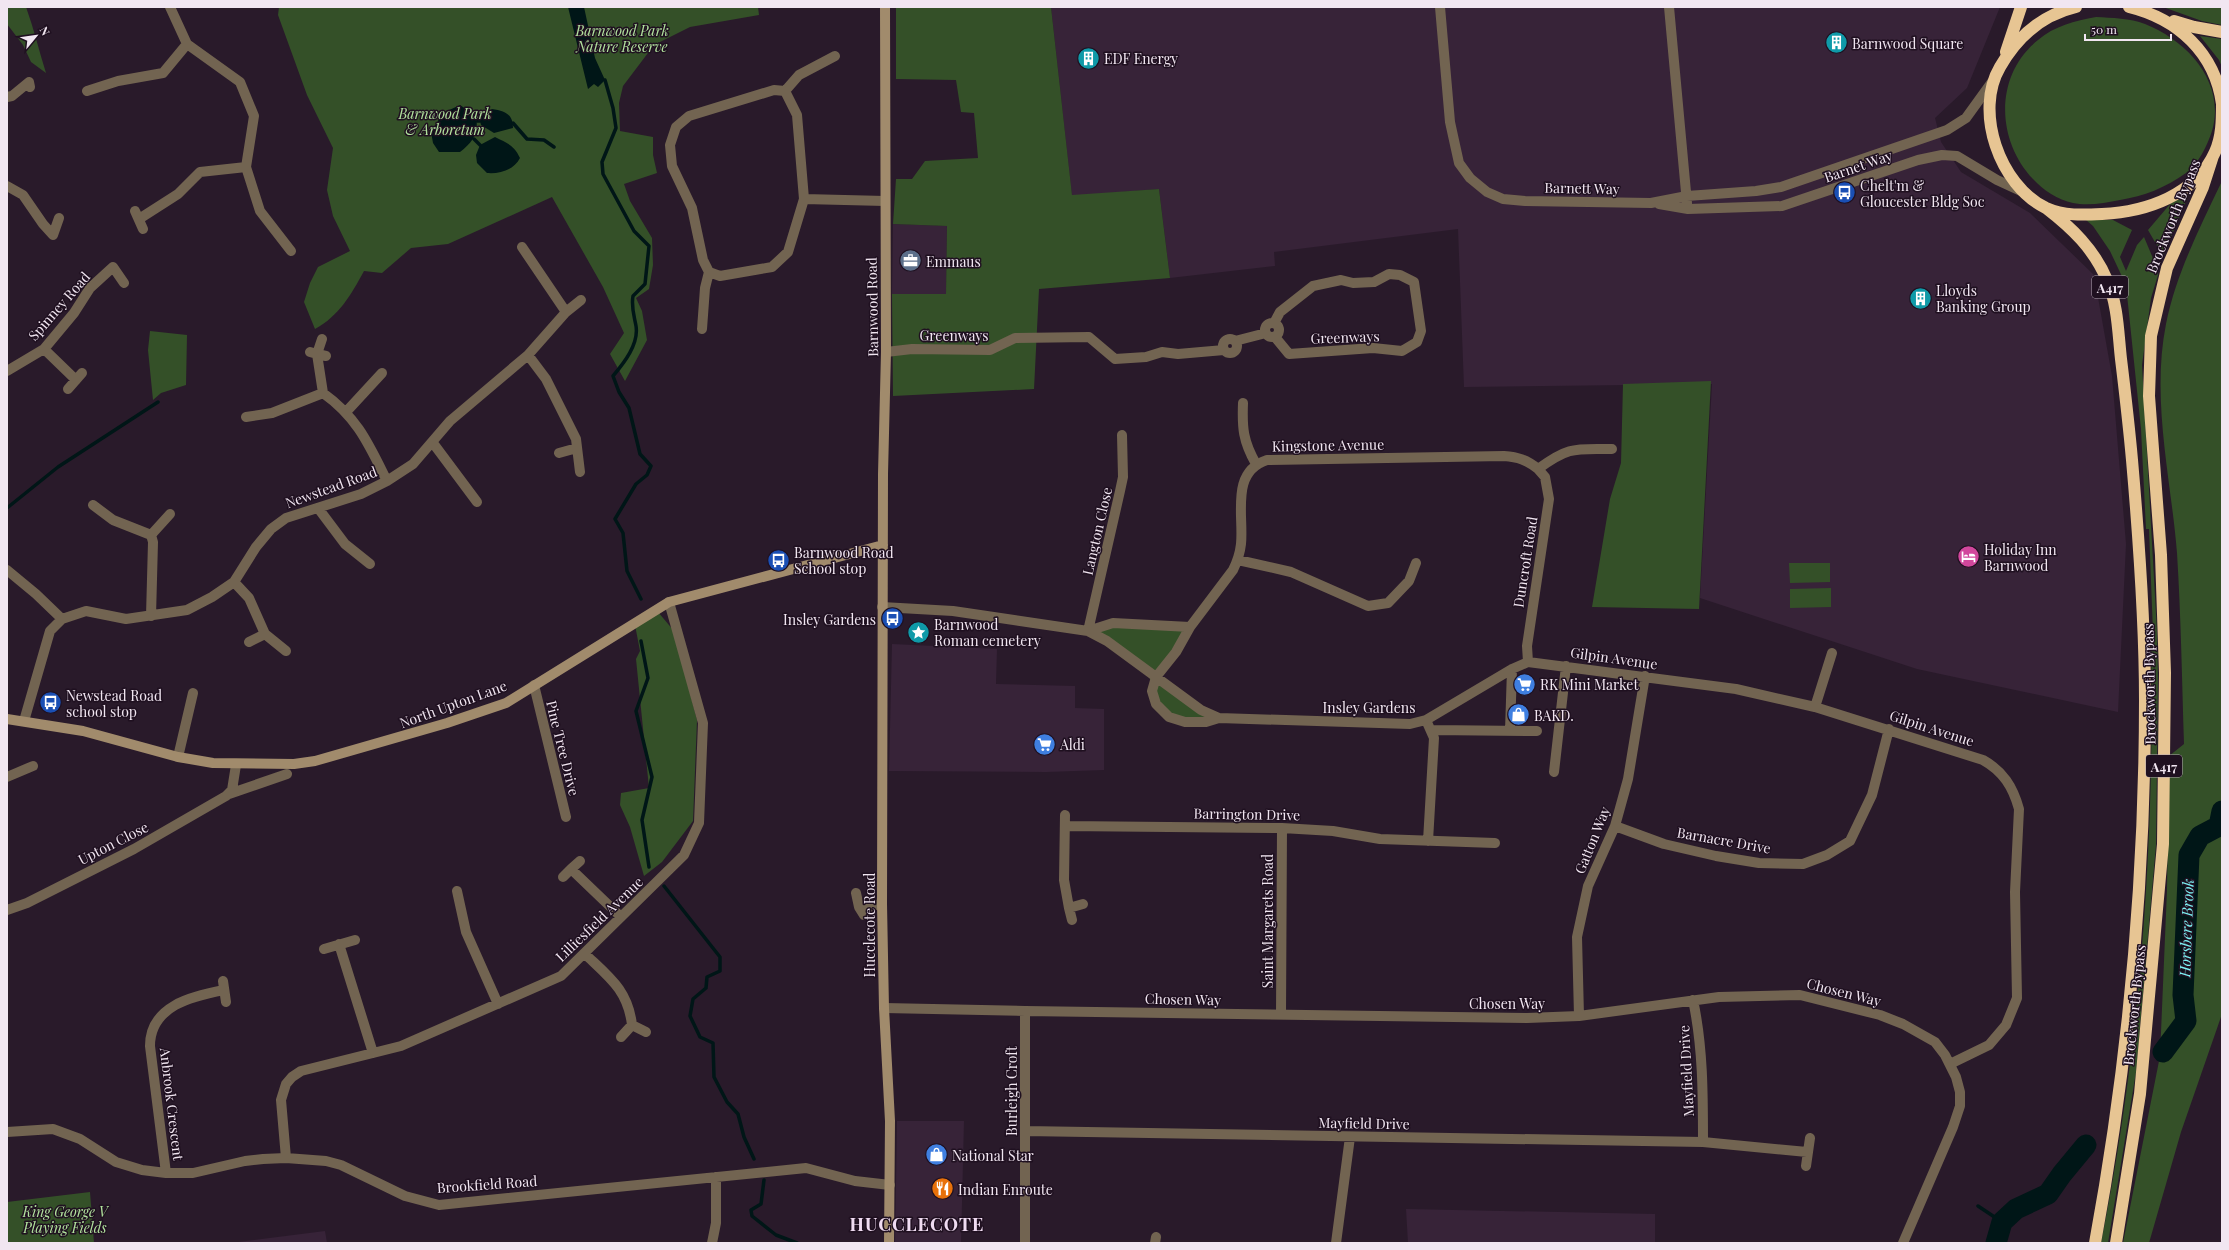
<svg xmlns="http://www.w3.org/2000/svg" width="2229" height="1250" font-family="'Playfair Display',serif">
<style>
.built{fill:#372338}
.green{fill:#345028}
.water{fill:#001617}
.lines{fill:none;stroke-linecap:round;stroke-linejoin:round}
.stream{stroke:#001617;stroke-width:3.5}
.river{stroke:#001617;stroke-width:21}
.street{stroke:#726451;stroke-width:10}
.secondary{stroke:#a18b6c;stroke-width:10}
.highway{stroke:#e7c593;stroke-width:12}
.labels{text-anchor:middle;dominant-baseline:central;stroke-width:3;stroke-linejoin:round;paint-order:stroke}
.shield{fill:#1f1020;stroke:#b2a6b2;stroke-width:1}
.shield-label{font-size:13px;font-weight:bold;fill:#f1e6f1}
.park-label{font-size:14px;font-style:italic;fill:#b2e39e;stroke:#1f1020}
.poi-label{font-size:14px;fill:#f1e6f1;stroke:#1f1020;text-anchor:start}
.street-label{font-size:14px;fill:#f1e6f1;stroke:#1f1020}
.water-label{font-size:15px;font-style:italic;fill:#7df2f4;stroke:#1f1020}
.district-label{font-size:18px;font-weight:bold;letter-spacing:1px;fill:#f0dcf2;stroke:#1f1020}
</style>
<rect width="100%" height="100%" fill="#291a2a"/>
<path class="built" d="M 1051,7 L 2000,7 L 1967,88 L 1935,118 L 1941,142 L 1961,172 L 2030,213 L 2094,275 L 2112,376 L 2126,544 L 2118,712 L 1917,669 L 1700,598 L 1712,384 L 1464,387 L 1458,229 L 1274,252 L 1275,266 L 1170,278 L 1159,189 L 1072,196 Z
M 893,224 L 947,226 L 946,294 L 892,294 Z
M 892,644 L 997,649 L 996,684 L 1075,686 L 1075,708 L 1104,709 L 1104,770 L 1046,772 L 889,771 Z
M 897,1121 L 964,1121 L 961,1243 L 895,1243 Z
M 1406,1209 L 1655,1214 L 1655,1243 L 1408,1243 Z
M 325,1231 L 327,1243 L 230,1243 Z"/>
<path class="green" d="M 7,7 L 26,7 C 34,29 39,51 46,73 L 31,62 L 23,45 L 7,24 Z
M 279,7 L 758,7 L 759,15 L 690,27 L 654,45 L 623,86 L 619,103 L 620,131 L 653,137 L 653,155 L 657,173 L 624,184 L 630,201 L 652,238 L 653,265 L 649,289 L 636,298 L 642,311 L 647,340 L 625,381 L 610,354 L 624,333 L 603,287 L 552,197 L 448,244 L 411,248 L 382,273 L 364,271 C 351,295 339,316 315,329 L 304,302 L 310,283 L 318,267 L 350,251 L 333,216 L 327,190 L 333,148 L 307,95 L 278,15 Z
M 896,7 L 1051,7 L 1072,195 L 1159,189 L 1170,278 L 1039,289 L 1034,389 L 893,396 L 892,294 L 946,294 L 947,226 L 893,224 L 896,179 L 912,179 L 925,161 L 978,158 L 974,113 L 961,112 L 956,80 L 896,79 Z
M 2163,7 L 2222,7 L 2222,25 L 2202,21 Z
M 2096,17 C 2112,18 2130,18 2145,24 C 2188,41 2226,83 2212,131 C 2207,146 2199,163 2186,173 C 2165,188 2144,196 2120,200 C 2105,203 2088,206 2073,203 C 2058,200 2043,190 2033,179 C 1996,140 1994,75 2038,40 C 2054,26 2075,21 2096,17 Z
M 2200,36 L 2222,39 L 2222,67 L 2219,60 Z
M 2222,181 L 2222,1014 L 2181,1132 L 2149,1243 L 2123,1243 L 2160,1056 L 2167,890 L 2169,756 L 2184,744 C 2182,681 2181,617 2177,553 C 2171,478 2151,400 2166,324 C 2176,274 2200,227 2222,181 Z
M 2189,194 L 2163,256 L 2148,230 L 2171,203 Z
M 2086,220 L 2113,220 L 2132,230 L 2120,257 L 2126,271 L 2137,245 L 2144,237 L 2155,263 L 2158,275 L 2151,298 L 2142,365 L 2157,632 L 2158,677 L 2156,845 L 2136,1072 L 2108,1243 L 2101,1243 C 2141,1044 2155,840 2151,637 L 2153,633 L 2149,529 L 2146,529 L 2141,429 L 2126,285 L 2110,251 L 2093,226 Z
M 150,331 L 187,335 L 186,385 L 161,393 L 153,400 L 148,350 Z
M 1711,381 L 1699,609 L 1592,607 L 1610,499 L 1621,463 L 1623,384 Z
M 1789,563 L 1830,563 L 1830,582 L 1790,583 Z
M 1831,588 L 1831,607 L 1790,608 L 1790,589 Z
M 658,612 L 674,631 L 697,720 L 693,821 L 662,862 L 644,876 L 630,827 L 620,805 L 621,793 L 649,788 L 636,659 L 640,651 L 635,625 Z
M 1113,623 L 1194,625 L 1154,678 L 1219,718 L 1169,717 L 1152,691 L 1149,674 L 1088,631 Z
M 90,1192 L 94,1243 L 7,1243 L 7,1202 Z"/>
<path class="water" d="M 568,7 L 584,7 L 595,58 L 605,80 L 598,87 L 594,84 L 588,89 Z
M 460,105 L 476,116 C 479,133 473,142 460,152 L 439,152 L 433,143 L 431,132 L 443,113 Z
M 492,109 C 505,111 513,114 513,128 L 494,133 L 481,125 L 479,117 Z
M 495,137 C 507,143 514,145 520,158 C 514,170 500,174 487,173 L 477,163 L 476,155 L 480,145 Z"/>
<g class="lines">
<path class="stream" d="M 605,80 L 613,108 L 616,128 L 602,162 L 603,174 L 634,231 L 649,246 L 645,284 L 633,296 C 631,307 634,315 636,326 C 639,344 624,363 613,376 L 619,392 L 629,408 L 640,454 L 651,466 L 647,475 L 636,484 L 615,519 L 623,533 L 627,571 L 641,599
M 477,121 L 480,121
M 513,123 L 527,139 L 544,140 L 554,147
M 474,139 L 480,145
M 7,508 L 58,467 L 158,402
M 641,641 L 648,678 L 636,711 L 652,777 L 642,820 L 649,867
M 664,886 L 720,957 L 720,971 L 707,977 L 706,988 L 693,999 L 690,1016 L 700,1037 L 713,1043 L 714,1077 L 727,1102 L 738,1114 L 744,1137 L 754,1159
M 764,1180 L 761,1204 L 751,1210 L 752,1216 L 776,1235 L 797,1243
M 1978,1206 L 2002,1222"/>
<path class="river" d="M 2163,1052 L 2186,1021 L 2183,995 L 2189,855 L 2200,836 L 2219,826 L 2222,811
M 1996,1243 L 2002,1222 L 2016,1209 L 2048,1194 L 2062,1174 L 2086,1145"/>
<path class="street" d="M 170,7 L 187,44 L 240,82 L 254,116 L 246,167 L 260,211 L 291,251
M 1440,7 L 1450,122 L 1459,163 L 1470,178 L 1487,192 L 1503,199 L 1525,201 L 1651,203 L 1687,196 L 1756,191 L 1781,187 L 1947,130 L 1966,118 L 1992,82
M 1669,7 L 1687,203
M 774,90 L 785,91 L 797,115 L 804,199 L 788,252 L 772,267 L 720,276 L 709,272 L 703,260 L 692,208 L 672,166 L 670,145 L 676,127 L 689,116 Z
M 87,91 L 118,81 L 163,73 L 187,44
M 785,91 L 799,75 L 835,56
M 7,97 L 12,96 L 29,82 L 30,87
M 7,186 L 23,195 L 43,224 L 53,235 L 59,218
M 804,199 L 885,201
M 1659,204 L 1688,209 L 1782,206 L 1918,160 L 1942,155 L 1957,156 L 1997,180 L 2023,192
M 135,211 L 143,229
M 139,219 L 178,194 L 200,172 L 246,167
M 566,312 L 581,300
M1265 330a7 7 0 1 1 14 0a7 7 0 1 1-14 0Z
M 1274,323 L 1280,312 L 1313,286 L 1341,280 L 1353,283 L 1374,282 L 1389,274 L 1400,275 L 1414,282 L 1421,331 L 1417,342 L 1402,351 L 1373,348 L 1289,354 L 1275,337
M 702,329 L 705,288 L 709,272
M1223 346a7 7 0 1 1 14 0a7 7 0 1 1-14 0Z
M 1235,341 L 1266,333
M 44,349 L 76,380
M 310,352 L 317,354 L 322,339
M 886,352 L 912,349 L 990,350 L 1015,338 L 1089,337 L 1115,359 L 1146,357 L 1162,352 L 1178,354 L 1224,350
M 528,355 L 546,379 L 576,439 L 580,472
M 326,356 L 317,354 L 323,393 C 358,418 369,445 387,481
M 7,371 L 44,349 L 74,313 L 90,288 L 113,267 L 124,283
M 68,389 L 82,373
M 1243,403 C 1242,428 1243,441 1256,464
M 346,412 L 382,373
M 246,417 L 272,413 L 323,393
M 433,443 L 477,502
M 559,453 L 577,448
M 93,505 L 113,520 L 151,535 L 153,542 L 151,616
M 318,508 L 345,544 L 370,564
M 151,535 L 170,514
M 1238,560 L 1291,572 L 1368,606 L 1388,603 L 1409,581 L 1416,563
M 7,570 L 36,594 L 62,619
M 234,582 L 249,598 L 265,634 L 286,651
M 882,607 L 953,611 L 1088,631 L 1107,641 L 1201,710 L 1219,718 L 1410,724 L 1426,720 L 1512,669 L 1528,662 L 1736,689 L 1815,707 L 1983,760 C 2003,771 2013,787 2019,809 L 2015,892 L 2017,998 L 2006,1025 L 1989,1045 L 1950,1064
M 1088,631 L 1120,491 L 1123,477 L 1122,435
M 1088,631 L 1113,623 L 1190,627
M 249,642 L 265,634
M 1528,662 L 1527,646 L 1549,499 L 1545,477 L 1538,469
M 534,685 L 566,817
M 1815,707 L 1832,653
M 1219,718 L 1206,722 L 1185,722 L 1169,717 L 1156,704 L 1152,691 L 1156,677 L 1176,652 L 1190,627 L 1233,570 C 1237,562 1240,553 1241,544 C 1244,515 1230,472 1267,460 L 1504,456 C 1518,457 1527,460 1538,469 C 1569,446 1575,449 1612,449
M 1426,720 L 1434,738 L 1428,841
M 24,721 L 50,631 L 62,619 L 86,611 L 126,619 L 187,610 L 212,597 L 234,582 L 256,547 L 271,529 L 286,518 L 361,494 L 387,481 L 413,464 L 450,421 L 528,355 L 566,312 L 522,247
M 1432,730 L 1537,731
M 1510,731 L 1512,669
M 178,757 L 193,693
M 1554,772 L 1566,666
M 7,777 L 33,766
M 229,794 L 287,774
M 1065,815 L 1064,880 L 1069,908
M 1065,826 L 1282,828 L 1333,831 L 1380,839 L 1495,843
M 1615,826 L 1664,844 L 1716,856 L 1759,863 L 1803,864 L 1827,855 L 1850,841 L 1872,795 L 1889,729
M 580,861 L 571,869 L 621,917
M 563,877 L 571,869
M 457,891 L 466,932 L 498,1004
M 856,893 L 859,907 L 864,915 L 869,906 L 882,904
M 7,910 L 27,903 L 134,849 L 226,796 L 232,790 L 236,765
M 1072,920 L 1069,908 L 1083,904
M 339,944 L 373,1053
M 324,949 L 355,940
M 585,954 C 609,977 628,990 632,1025 L 646,1032
M 223,981 L 226,1002
M 1693,1000 C 1703,1047 1703,1094 1703,1142
M 884,1008 L 1025,1011 L 1527,1018 L 1579,1016 L 1719,997 L 1800,995 L 1880,1015 L 1903,1024 L 1935,1042 L 1945,1055 L 1956,1077 L 1960,1092 L 1960,1106 L 1953,1127 L 1903,1243
M 1281,1014 L 1282,828
M 1579,1016 L 1577,937 L 1588,886 L 1615,826 L 1628,779 L 1645,676
M 621,1037 L 632,1025
M 1025,1131 L 1703,1142 L 1807,1152
M 7,1132 L 53,1129 L 80,1139 L 116,1162 L 142,1170 L 166,1173 L 193,1173 L 245,1161 L 263,1159 L 286,1158 L 326,1161 L 341,1165 L 405,1196 L 439,1205 L 806,1168 L 855,1181 L 890,1185
M 286,1158 L 281,1100 L 286,1084 L 292,1077 L 301,1071 L 401,1046 L 561,976 L 684,855 L 699,823 L 703,723 L 669,602
M 1806,1166 L 1810,1138
M 166,1173 L 150,1046 C 150,1006 192,996 224,990
M 712,1243 L 716,1223 L 716,1177
M 1025,1243 L 1025,1011
M 1155,1243 L 1156,1237
M 1336,1243 L 1350,1137"/>
<path class="secondary" d="M 885,7 L 886,352 L 883,474 L 882,904 L 884,1008 L 890,1121 L 889,1243
M 7,719 L 83,731 L 178,757 L 213,763 L 294,764 L 315,761 L 447,723 L 506,703 L 669,602 L 883,545"/>
<path class="highway" d="M 2076,7 C 2042,15 2017,37 2000,67 C 1974,111 1999,185 2046,208 C 2064,216 2083,215 2102,214 C 2146,212 2196,195 2215,152 C 2222,137 2222,119 2222,104
M 2129,7 C 2178,19 2215,53 2222,104
M 2174,21 L 2194,27 L 2222,32
M 2006,52 L 2021,7
M 2046,208 C 2072,228 2094,249 2107,280 C 2118,305 2118,332 2121,359 C 2125,392 2129,426 2132,460 C 2139,540 2145,620 2145,700 C 2145,882 2128,1064 2095,1243
M 2116,1243 L 2140,1094 L 2163,844 L 2165,673 L 2161,555 L 2149,396 L 2151,336 L 2167,268 L 2203,187 L 2213,156"/>
</g>
<defs>
<symbol id="building-disc" viewBox="-11 -11 22 22"><circle r="9.5" fill="#0f9aa8" stroke="#1f1020"/><path d="M-4-6H4V6H1V3H-1V6H-4ZM-2.5-4.3h1.7v1.8h-1.7ZM.8-4.3h1.7v1.8H.8ZM-2.5-1h1.7V.8h-1.7ZM.8-1h1.7V.8H.8Z" fill="#fff"/></symbol>
<symbol id="bus-disc" viewBox="-11 -11 22 22"><circle r="9.5" fill="#1a4fb4" stroke="#1f1020"/><path d="M-5-6H5V4H4V6H2V4H-2V6H-4V4H-5ZM-3.5-4V0h7V-4ZM-3.5 1.2v1.5H-2V1.2ZM2 1.2v1.5H3.5V1.2Z" fill="#fff"/></symbol>
<symbol id="office-disc" viewBox="-11 -11 22 22"><circle r="9.5" fill="#5c6f8a" stroke="#1f1020"/><path d="M-6-3h4V-5.5h4V-3h4V5H-6ZM-1-4.5V-3h2v-1.5ZM-6 0V1H6V0Z" fill="#fff"/></symbol>
<symbol id="hotel-disc" viewBox="-11 -11 22 22"><circle r="9.5" fill="#d1479c" stroke="#1f1020"/><path d="M-6-4.5h1.5V1H6V5H4.5V3h-9V5H-6ZM-4 0a1.8 1.8 0 1 1 3.6 0ZM.5 0V-2.5h3Q6-2.5 6 0Z" fill="#fff"/></symbol>
<symbol id="sight-disc" viewBox="-11 -11 22 22"><circle r="9.5" fill="#0f9aa8" stroke="#1f1020"/><path d="M0-6L1.8-2.2L6-1.7L2.9 1.2L3.7 5.4L0 3.3L-3.7 5.4L-2.9 1.2L-6-1.7L-1.8-2.2Z" fill="#fff"/></symbol>
<symbol id="supermarket-disc" viewBox="-11 -11 22 22"><circle r="9.5" fill="#3f7fe0" stroke="#1f1020"/><path d="M-6-5.5h2.5l.6 2H6L4.5 2H-2.5L-4.4-4H-6ZM-1.5 3.2a1.3 1.3 0 1 0 .1 0ZM3 3.2a1.3 1.3 0 1 0 .1 0Z" fill="#fff"/></symbol>
<symbol id="shop-disc" viewBox="-11 -11 22 22"><circle r="9.5" fill="#3f7fe0" stroke="#1f1020"/><path d="M-5-2.5h2.3a2.7 3.5 0 0 1 5.4 0H5L5.5 6h-11ZM-1.5-2.5h3a1.5 2.3 0 0 0-3 0Z" fill="#fff"/></symbol>
<symbol id="restaurant-disc" viewBox="-11 -11 22 22"><circle r="9.5" fill="#e8710a" stroke="#1f1020"/><path d="M-5-6h1v4h1v-4h1v4h1v-4h1v5L-1.5 .5V6h-2V.5L-5-1ZM5-6V6H3V1.5H1.5Q1.5-4 5-6Z" fill="#fff"/></symbol>
</defs>
<g fill-rule="evenodd">
<use href="#building-disc" x="1824" y="30" width="25" height="25"/>
<use href="#building-disc" x="1076" y="46" width="25" height="25"/>
<use href="#bus-disc" x="1832" y="180" width="25" height="25"/>
<use href="#office-disc" x="898" y="248" width="25" height="25"/>
<use href="#building-disc" x="1908" y="286" width="25" height="25"/>
<use href="#hotel-disc" x="1956" y="544" width="25" height="25"/>
<use href="#bus-disc" x="766" y="548" width="25" height="25"/>
<use href="#bus-disc" x="880" y="606" width="25" height="25"/>
<use href="#sight-disc" x="906" y="620" width="25" height="25"/>
<use href="#supermarket-disc" x="1512" y="672" width="25" height="25"/>
<use href="#bus-disc" x="38" y="690" width="25" height="25"/>
<use href="#shop-disc" x="1506" y="702" width="25" height="25"/>
<use href="#supermarket-disc" x="1032" y="732" width="25" height="25"/>
<use href="#shop-disc" x="924" y="1142" width="25" height="25"/>
<use href="#restaurant-disc" x="930" y="1176" width="25" height="25"/>
</g>
<g class="labels">
<g class="shield">
<rect x="2092" y="276" width="36" height="22" rx="3"/>
<rect x="2146" y="755" width="36" height="22" rx="3"/>
</g>
<g class="shield-label">
<text x="2110" y="287">A417</text>
<text x="2164" y="766">A417</text>
</g>
<g class="park-label">
<text x="622" y="30">Barnwood Park<tspan x="622" dy="16">Nature Reserve</tspan></text>
<text x="445" y="113">Barnwood Park<tspan x="445" dy="16">&amp; Arboretum</tspan></text>
<text x="65" y="1211">King George V<tspan x="65" dy="16">Playing Fields</tspan></text>
</g>
<g class="poi-label">
<text x="1852" y="43">Barnwood Square</text>
<text x="1104" y="58">EDF Energy</text>
<text x="1860" y="185">Chelt'm &amp;<tspan x="1860" dy="16">Gloucester Bldg Soc</tspan></text>
<text x="926" y="261">Emmaus</text>
<text x="1936" y="290">Lloyds<tspan x="1936" dy="16">Banking Group</tspan></text>
<text x="1984" y="549">Holiday Inn<tspan x="1984" dy="16">Barnwood</tspan></text>
<text x="794" y="552">Barnwood Road<tspan x="794" dy="16">School stop</tspan></text>
<text x="876" y="619" text-anchor="end">Insley Gardens</text>
<text x="934" y="624">Barnwood<tspan x="934" dy="16">Roman cemetery</tspan></text>
<text x="1540" y="684">RK Mini Market</text>
<text x="66" y="695">Newstead Road<tspan x="66" dy="16">school stop</tspan></text>
<text x="1534" y="715">BAKD.</text>
<text x="1060" y="744">Aldi</text>
<text x="952" y="1155">National Star</text>
<text x="958" y="1189">Indian Enroute</text>
</g>
<g class="street-label">
<text transform="translate(1858 166) rotate(-19)">Barnet Way</text>
<text transform="translate(1582 188) rotate(1)">Barnett Way</text>
<text transform="translate(2173 216) rotate(-68)">Brockworth Bypass</text>
<text transform="translate(59 306) rotate(-49)">Spinney Road</text>
<text transform="translate(872 307) rotate(-91)">Barnwood Road</text>
<text x="954" y="335">Greenways</text>
<text transform="translate(1345 337) rotate(-2)">Greenways</text>
<text transform="translate(1328 445) rotate(-1)">Kingstone Avenue</text>
<text transform="translate(331 487) rotate(-20)">Newstead Road</text>
<text transform="translate(1097 531) rotate(-77)">Langton Close</text>
<text transform="translate(1525 562) rotate(-81)">Duncroft Road</text>
<text transform="translate(1614 658) rotate(8)">Gilpin Avenue</text>
<text transform="translate(2149 684) rotate(-91)">Brockworth Bypass</text>
<text transform="translate(453 704) rotate(-20)">North Upton Lane</text>
<text x="1369" y="707">Insley Gardens</text>
<text transform="translate(1932 728) rotate(18)">Gilpin Avenue</text>
<text transform="translate(563 748) rotate(76)">Pine Tree Drive</text>
<text transform="translate(1247 814) rotate(1)">Barrington Drive</text>
<text transform="translate(1592 840) rotate(-68)">Gatton Way</text>
<text transform="translate(1724 840) rotate(10)">Barnacre Drive</text>
<text transform="translate(113 843) rotate(-27)">Upton Close</text>
<text transform="translate(599 919) rotate(-44)">Lilliesfield Avenue</text>
<text transform="translate(1267 921) rotate(-90)">Saint Margarets Road</text>
<text transform="translate(869 925) rotate(-90)">Hucclecote Road</text>
<text transform="translate(1844 992) rotate(14)">Chosen Way</text>
<text transform="translate(1183 999) rotate(1)">Chosen Way</text>
<text x="1507" y="1003">Chosen Way</text>
<text transform="translate(2134 1005) rotate(-84)">Brockworth Bypass</text>
<text transform="translate(1686 1071) rotate(-93)">Mayfield Drive</text>
<text transform="translate(1011 1091) rotate(-90)">Burleigh Croft</text>
<text transform="translate(172 1104) rotate(83)">Anbrook Crescent</text>
<text transform="translate(1364 1123) rotate(1)">Mayfield Drive</text>
<text transform="translate(487 1184) rotate(-4)">Brookfield Road</text>
</g>
<g class="water-label">
<text transform="translate(2186 928) rotate(-88)">Horsbere Brook</text>
</g>
<g class="district-label">
<text x="917" y="1224">HUCCLECOTE</text>
</g>
</g>
<rect width="2229" height="1250" fill="none" stroke="#f1e6f1" stroke-width="16"/>
<g transform="translate(36 36) rotate(61)" stroke="#1f1020" stroke-width="3" paint-order="stroke">
<path d="M0-3L7 15L0 10L-7 15Z" fill="#f1e6f1"/>
<text y="-6" font-size="11" font-weight="bold" text-anchor="middle" fill="#f1e6f1">N</text>
</g>
<path d="M2085 34v6h86v-6" fill="none" stroke="#f1e6f1" stroke-width="2"/>
<text x="2091" y="34" font-size="12" fill="#f1e6f1" stroke="#1f1020" stroke-width="3" paint-order="stroke">50 m</text>
</svg>
